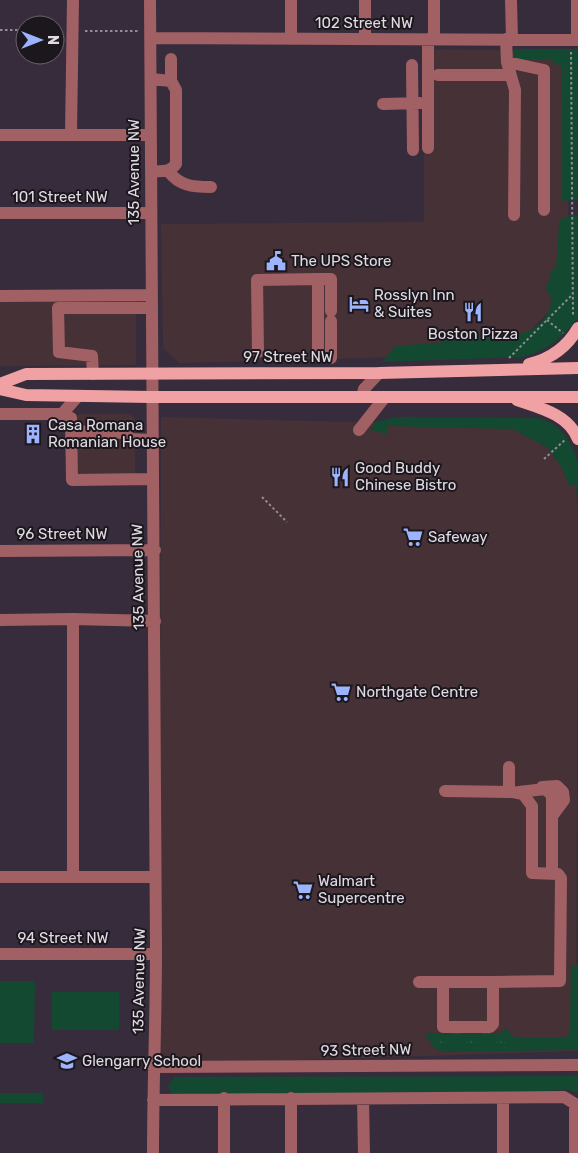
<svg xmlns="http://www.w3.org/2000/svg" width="578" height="1153" font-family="Rubik,sans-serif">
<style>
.commercial{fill:#463236}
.green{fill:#124930}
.park{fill:url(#park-tufts)}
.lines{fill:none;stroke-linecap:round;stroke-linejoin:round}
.path{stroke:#938b97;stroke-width:2;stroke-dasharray:2.5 2.5;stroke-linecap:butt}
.minor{stroke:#a16064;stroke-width:12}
.major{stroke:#f0a1a4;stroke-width:12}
.labels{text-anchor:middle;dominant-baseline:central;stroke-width:4;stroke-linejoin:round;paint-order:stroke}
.street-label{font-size:15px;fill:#e0dae3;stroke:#1b171d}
.poi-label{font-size:15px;fill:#e0dae3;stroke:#1b171d;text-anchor:start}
</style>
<defs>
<pattern id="park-tufts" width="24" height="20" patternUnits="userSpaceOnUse" patternTransform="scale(1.25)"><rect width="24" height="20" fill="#124930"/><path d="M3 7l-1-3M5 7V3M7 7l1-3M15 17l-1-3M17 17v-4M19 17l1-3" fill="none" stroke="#34634e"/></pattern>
</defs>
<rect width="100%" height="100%" fill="#362c3b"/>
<path class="commercial" d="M 424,49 L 567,51 L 569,291 L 507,354 L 179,363 L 163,348 L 161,224 L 424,222 Z
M 0,300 L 136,300 L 136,365 L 0,366 Z
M 79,414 L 130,414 L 135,419 L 135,476 L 82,476 L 75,469 L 75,419 Z
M 161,417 L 497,426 L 513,429 L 548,448 L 561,466 L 569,485 L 576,486 L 578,518 L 576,1051 L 176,1064 L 159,1051 Z"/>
<path class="green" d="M 514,49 L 578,49 L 578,200 L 562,201 L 561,65 L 553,64 L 553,59 L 514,59 Z
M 570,215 L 578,215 L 578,318 C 561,338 548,351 522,357 L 382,362 L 396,346 L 446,342 L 446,332 L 480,334 L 480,338 C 505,338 538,337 549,310 C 553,301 551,295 545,288 L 549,283 L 551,270 L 556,270 L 559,224 L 560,220 Z
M 397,417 L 538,418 C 561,424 571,440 578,463 L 578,724 L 578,505 L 576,486 L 569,485 L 561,466 L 548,448 L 513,429 L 388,426 L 387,434 L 371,430 L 375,422 Z
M 577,795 L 578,795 L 578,1050 L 447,1052 L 435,1049 L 424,1033 L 438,1033 L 439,1043 L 512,1043 L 516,1038 L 565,1038 L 570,1033 L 571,965 L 578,965 Z
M 0,981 L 35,981 L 34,1043 L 0,1043 Z
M 52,992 L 119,992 L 119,1030 L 52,1030 Z
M 578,1076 L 578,1093 L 568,1090 L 485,1093 L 172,1094 L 168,1086 L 174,1077 Z
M 0,1093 L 43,1093 L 43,1103 L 0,1103 Z"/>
<path class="park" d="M 505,1028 L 515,1038 L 512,1043 L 438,1043 L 438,1033 L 501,1033 Z"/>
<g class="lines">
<path class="path" d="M 0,30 L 25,30
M 55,30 L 62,30
M 85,31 L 140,31
M 571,52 L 573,317
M 547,320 L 563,333
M 509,358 L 573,294
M 544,459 L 566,439
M 262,497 L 287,522"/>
<path class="minor" d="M 150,0 C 151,317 155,633 156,950 C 156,1018 153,1085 153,1153
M 365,0 L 365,39
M 511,0 L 512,39
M 577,0 L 577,40
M 151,38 L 578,40
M 291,39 L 291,0
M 434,39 L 434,0
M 506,39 L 507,62 L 515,90 L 514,215
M 171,59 L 171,81
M 507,62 L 544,70 L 544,210
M 412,65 L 413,150
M 438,75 L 510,75
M 151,79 L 171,81 L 176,90 L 176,164 C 170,173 161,171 151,171
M 383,104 L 420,103
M 71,134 L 73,0
M 0,135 L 151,135
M 428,148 L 428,39
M 168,171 C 180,186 192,187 211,187
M 0,213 L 151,213
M 318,279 L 331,279 L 331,311
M 0,296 L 150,295
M 258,352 L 257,280 L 318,279 L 318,351
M 331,358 L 331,321
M 93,374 L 92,356 L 59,352 L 58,308 L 150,308
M 362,397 L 364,389 L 379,373
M 0,414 L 62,414 L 78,396
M 62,414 L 71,418 L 72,480 L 153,479
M 359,430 L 385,397
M 71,431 L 124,433 L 131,439 L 152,440
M 0,551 L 155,550
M 73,619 L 155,621
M 0,620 L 73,619 L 73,877
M 509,767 L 509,792
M 542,787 L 557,786 L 563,792 L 564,800 L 553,815
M 445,791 L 513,792 L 523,794 L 532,806 L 532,873 L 558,874 L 561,878 L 560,981 L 493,982
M 519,792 L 545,789 L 552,795 L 552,874
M 0,877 L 155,877
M 0,954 L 156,954
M 419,982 L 443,982 L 443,1027 L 490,1027 L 493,1024 L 493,982 L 443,982
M 153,1067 L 578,1065
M 291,1098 L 291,1153
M 363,1099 L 364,1153
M 153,1100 L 564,1097 L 575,1104 L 575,1153
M 224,1153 L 224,1098
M 503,1153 L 503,1098"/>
<path class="major" d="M 529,364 C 551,359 567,347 578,328
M 0,384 L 26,374 L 379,373 L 578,368
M 0,389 L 26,395 L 151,397 L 578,397
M 517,400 C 540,408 568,414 578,439"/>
</g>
<defs>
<symbol id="civic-bare" viewBox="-9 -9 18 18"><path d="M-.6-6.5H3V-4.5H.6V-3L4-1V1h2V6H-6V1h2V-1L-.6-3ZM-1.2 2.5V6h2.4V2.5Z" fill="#9cb4fd" stroke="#1b171d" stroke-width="2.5" paint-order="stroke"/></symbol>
<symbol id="hotel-bare" viewBox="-9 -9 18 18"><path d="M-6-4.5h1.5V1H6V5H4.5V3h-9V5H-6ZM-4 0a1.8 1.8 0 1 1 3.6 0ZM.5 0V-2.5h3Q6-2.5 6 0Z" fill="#9cb4fd" stroke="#1b171d" stroke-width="2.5" paint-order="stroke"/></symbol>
<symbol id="restaurant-bare" viewBox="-9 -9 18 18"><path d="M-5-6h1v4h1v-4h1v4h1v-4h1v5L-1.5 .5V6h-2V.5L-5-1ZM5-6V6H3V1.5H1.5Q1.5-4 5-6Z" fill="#9cb4fd" stroke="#1b171d" stroke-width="2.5" paint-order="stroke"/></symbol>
<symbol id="building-bare" viewBox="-9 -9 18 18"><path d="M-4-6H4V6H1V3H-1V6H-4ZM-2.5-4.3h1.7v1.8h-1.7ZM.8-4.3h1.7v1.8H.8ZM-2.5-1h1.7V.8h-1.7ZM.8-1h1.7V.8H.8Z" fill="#9cb4fd" stroke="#1b171d" stroke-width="2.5" paint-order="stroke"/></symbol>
<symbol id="supermarket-bare" viewBox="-9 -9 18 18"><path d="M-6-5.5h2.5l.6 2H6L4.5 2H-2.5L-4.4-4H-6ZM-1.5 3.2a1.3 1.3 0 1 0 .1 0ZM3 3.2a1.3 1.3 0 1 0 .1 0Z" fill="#9cb4fd" stroke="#1b171d" stroke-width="2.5" paint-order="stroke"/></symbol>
<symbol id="school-bare" viewBox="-9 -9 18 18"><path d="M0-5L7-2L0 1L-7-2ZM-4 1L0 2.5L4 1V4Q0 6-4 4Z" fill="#9cb4fd" stroke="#1b171d" stroke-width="2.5" paint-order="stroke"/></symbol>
</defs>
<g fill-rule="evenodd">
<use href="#civic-bare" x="262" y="247" width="28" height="28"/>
<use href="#hotel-bare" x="345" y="290" width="28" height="28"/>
<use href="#restaurant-bare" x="459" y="298" width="28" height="28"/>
<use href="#building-bare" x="19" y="420" width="28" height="28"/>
<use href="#restaurant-bare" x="326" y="463" width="28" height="28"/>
<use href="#supermarket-bare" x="399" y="523" width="28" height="28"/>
<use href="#supermarket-bare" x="327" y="678" width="28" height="28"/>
<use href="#supermarket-bare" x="289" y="876" width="28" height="28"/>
<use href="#school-bare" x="53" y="1047" width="28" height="28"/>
</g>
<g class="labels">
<g class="street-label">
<text x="364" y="23">102 Street NW</text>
<text transform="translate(134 172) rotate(-90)">135 Avenue NW</text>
<text x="60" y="197">101 Street NW</text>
<text x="288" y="357">97 Street NW</text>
<text x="62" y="534">96 Street NW</text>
<text transform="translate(138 577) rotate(-91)">135 Avenue NW</text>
<text x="63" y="938">94 Street NW</text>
<text transform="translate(139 981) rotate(-89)">135 Avenue NW</text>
<text transform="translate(366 1050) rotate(-1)">93 Street NW</text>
</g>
<g class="poi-label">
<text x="291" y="261">The UPS Store</text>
<text x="374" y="295">Rosslyn Inn<tspan x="374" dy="17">&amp; Suites</tspan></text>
<text x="473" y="334" text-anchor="middle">Boston Pizza</text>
<text x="48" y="425">Casa Romana<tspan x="48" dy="17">Romanian House</tspan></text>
<text x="355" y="468">Good Buddy<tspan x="355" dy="17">Chinese Bistro</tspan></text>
<text x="428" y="537">Safeway</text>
<text x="356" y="692">Northgate Centre</text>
<text x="318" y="881">Walmart<tspan x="318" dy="17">Supercentre</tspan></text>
<text x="82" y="1061">Glengarry School</text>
</g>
</g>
<g transform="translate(40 40) rotate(90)"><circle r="24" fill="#1b171d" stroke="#6a656c"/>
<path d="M0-4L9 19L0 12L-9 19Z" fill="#9cb4fd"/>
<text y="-8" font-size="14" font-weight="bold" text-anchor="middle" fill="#e0dae3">N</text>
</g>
</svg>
